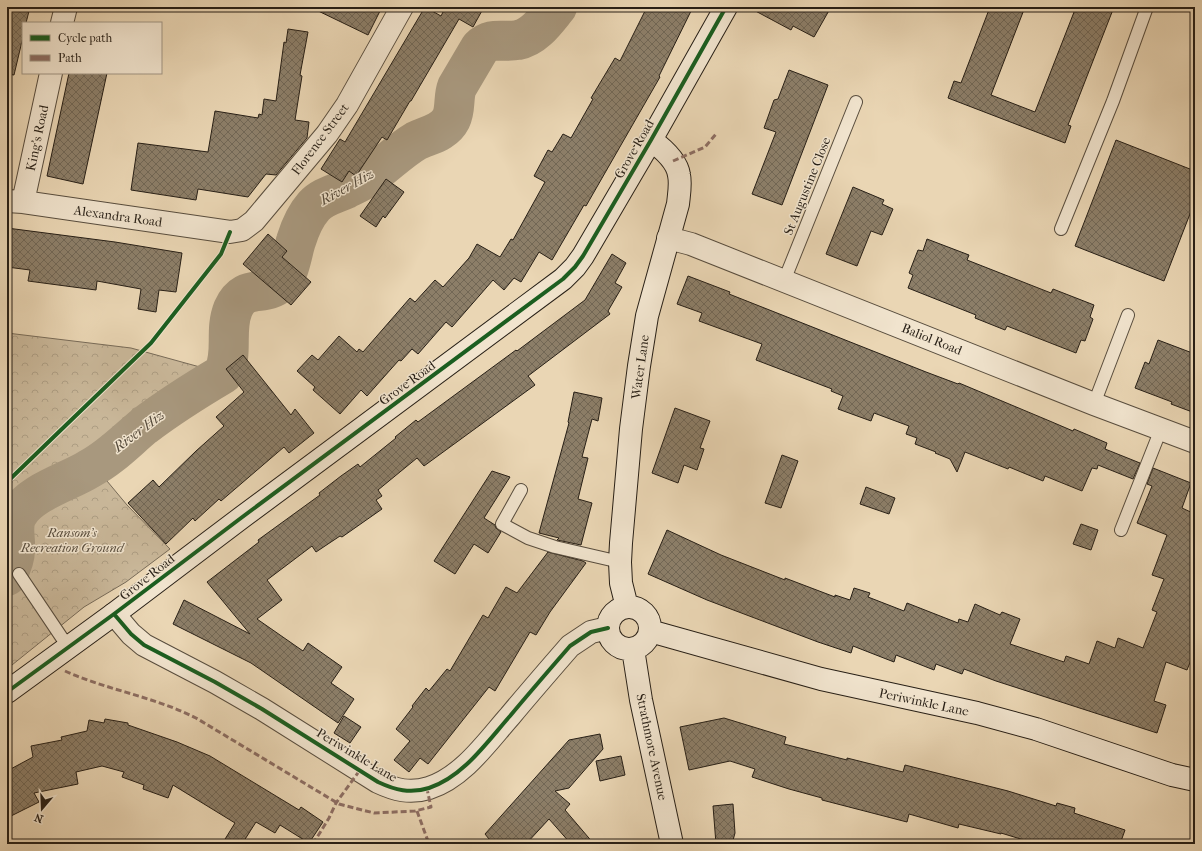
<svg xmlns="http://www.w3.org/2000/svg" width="1202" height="851" font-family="'IM FELL French Canon',serif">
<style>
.park{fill:url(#park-crowns);stroke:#786b58}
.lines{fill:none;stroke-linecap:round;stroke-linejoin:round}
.river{stroke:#a8987e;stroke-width:40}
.building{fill:url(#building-cross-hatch);stroke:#271f16}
.lane-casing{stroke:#584d3e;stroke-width:14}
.street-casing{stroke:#584d3e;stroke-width:24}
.secondary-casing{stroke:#271f16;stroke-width:24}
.lane{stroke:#f1e4ce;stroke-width:12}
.street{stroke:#f1e4ce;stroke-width:22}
.secondary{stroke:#f1e4ce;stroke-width:22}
.quiet{stroke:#8d6e63;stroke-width:3;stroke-dasharray:6 3;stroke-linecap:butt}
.cycleway-casing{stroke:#f1e4ce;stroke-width:6}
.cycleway{stroke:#1b5e20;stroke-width:4}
.labels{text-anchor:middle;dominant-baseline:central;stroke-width:3;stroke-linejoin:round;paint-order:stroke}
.street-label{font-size:13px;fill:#271f16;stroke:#f1e4ce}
.park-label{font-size:13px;font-style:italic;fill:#584d3d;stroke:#f1e4ce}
.water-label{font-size:14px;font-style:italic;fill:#54493a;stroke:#f1e4ce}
</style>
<defs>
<pattern id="park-crowns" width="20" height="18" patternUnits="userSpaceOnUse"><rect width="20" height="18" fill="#c9b799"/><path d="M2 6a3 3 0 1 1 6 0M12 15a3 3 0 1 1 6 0" fill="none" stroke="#ad9d83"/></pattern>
<pattern id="building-cross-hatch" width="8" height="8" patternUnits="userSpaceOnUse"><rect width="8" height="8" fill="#8c7e68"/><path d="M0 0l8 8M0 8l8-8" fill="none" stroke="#726755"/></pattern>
</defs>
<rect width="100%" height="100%" fill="#ead6b4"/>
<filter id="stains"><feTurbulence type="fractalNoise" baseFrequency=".005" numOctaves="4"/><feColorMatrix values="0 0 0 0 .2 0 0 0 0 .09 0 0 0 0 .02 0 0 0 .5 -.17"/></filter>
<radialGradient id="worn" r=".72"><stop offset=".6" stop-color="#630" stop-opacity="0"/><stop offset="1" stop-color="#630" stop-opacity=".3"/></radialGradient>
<path class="park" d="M 7,333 L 131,348 L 218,372 L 150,416 L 131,433 L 92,463 L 127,505 L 170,549 L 126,582 L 84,607 L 7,669 Z"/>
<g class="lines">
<path class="river" d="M 7,576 C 11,568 15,559 15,550 C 16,538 11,525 18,514 C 31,492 68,482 89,469 C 110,458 126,441 144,426 C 169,407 196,390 223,374 C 234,354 224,331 233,309 C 245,282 264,298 280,283 C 290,274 292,253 296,241 C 300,228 305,216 314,206 C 322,197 335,194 346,189 C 354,185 363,181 370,176 C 386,165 399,151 416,141 C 428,135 444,133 451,119 C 456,109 453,97 457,87 L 480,48 C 492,36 503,43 518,40 C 535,37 547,19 557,7"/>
</g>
<path class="building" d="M 7,7 L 30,7 L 26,23 L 23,23 L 23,37 L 14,75 L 7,74 Z
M 310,7 L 382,7 L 368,35 Z
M 425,7 L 441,16 L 444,10 L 438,7 L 484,7 L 473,27 L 459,19 L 411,101 L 410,101 L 387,140 L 382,137 L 356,176 L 349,171 L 342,182 L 321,169 L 340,139 L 345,142 Z
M 647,7 L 693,7 L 659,76 L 660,77 L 586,206 L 584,205 L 552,260 L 539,252 L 521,282 L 514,278 L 504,290 L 493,280 L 452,327 L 446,322 L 418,354 L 412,349 L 401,361 L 399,360 L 367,396 L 361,390 L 340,414 L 313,390 L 315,387 L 297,371 L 312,355 L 318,360 L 339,336 L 357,352 L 359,349 L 363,352 L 410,298 L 415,302 L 435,280 L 443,287 L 469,258 L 477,244 L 500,257 L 511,239 L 513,240 L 545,182 L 534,176 L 548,150 L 552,152 L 563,134 L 571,138 L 593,99 L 591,98 L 615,58 L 620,61 Z
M 748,7 L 831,7 L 814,37 L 793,26 L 791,30 Z
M 990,7 L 1025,7 L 991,95 L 1035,112 L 1076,7 L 1114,7 L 1068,125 L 1071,126 L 1065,143 L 948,98 L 954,81 L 961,83 Z
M 288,29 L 308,32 L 300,75 L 302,76 L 295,120 L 309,122 L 307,138 L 276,175 L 266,174 L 248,197 L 198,189 L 196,200 L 131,190 L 138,143 L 208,152 L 215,111 L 258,118 L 259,114 L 262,115 L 264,99 L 276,101 L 284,42 L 286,43 Z
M 789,70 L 828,85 L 782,205 L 752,194 L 776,132 L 764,128 L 774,100 L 778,99 Z
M 69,73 L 107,73 L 83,184 L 47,176 Z
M 1116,140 L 1195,171 L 1195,201 L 1164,281 L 1075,246 Z
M 386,179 L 404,192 L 385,218 L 383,216 L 376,227 L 360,216 Z
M 853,187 L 884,200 L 882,204 L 893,209 L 882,235 L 871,231 L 857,266 L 826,254 Z
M 7,228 L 115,242 L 182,253 L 176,292 L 159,290 L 156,312 L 138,309 L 141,289 L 97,281 L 96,290 L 28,281 L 30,270 L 7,267 Z
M 268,234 L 287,251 L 282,257 L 311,282 L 291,305 L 243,264 Z
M 927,239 L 969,255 L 967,260 L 1051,293 L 1053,289 L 1094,305 L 1090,317 L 1093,319 L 1085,341 L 1081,340 L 1076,353 L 1007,326 L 1005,330 L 975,318 L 976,315 L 908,288 L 913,275 L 909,273 L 918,250 L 923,251 Z
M 612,254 L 626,263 L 615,283 L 622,287 L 608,311 L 610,314 L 528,376 L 535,385 L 424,466 L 417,458 L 378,490 L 382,496 L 376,500 L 382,509 L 342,537 L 340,536 L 316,552 L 312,546 L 267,580 L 282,600 L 257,619 L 303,651 L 308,643 L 342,667 L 331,683 L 354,699 L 338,723 L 251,663 L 173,624 L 184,600 L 250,634 L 207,582 L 259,542 L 258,540 L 320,495 L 319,493 L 341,476 L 358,464 L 360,467 L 396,438 L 395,437 L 416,420 L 418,422 L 516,350 L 517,351 L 585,300 Z
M 688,276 L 730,292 L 729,294 L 926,372 L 958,384 L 959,383 L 1052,422 L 1073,431 L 1074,429 L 1107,443 L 1105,449 L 1140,463 L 1133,479 L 1098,465 L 1097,469 L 1092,468 L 1082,491 L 1045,476 L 1043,481 L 1009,467 L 1008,469 L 965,452 L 957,472 L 950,459 L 935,453 L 936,452 L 915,444 L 917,438 L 906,434 L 909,426 L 874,413 L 871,421 L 838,409 L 843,396 L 831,391 L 832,389 L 756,360 L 762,344 L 699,321 L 702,313 L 677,304 Z
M 1158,340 L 1195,354 L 1195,413 L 1171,404 L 1172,402 L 1135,388 L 1145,362 L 1149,364 Z
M 243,355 L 291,415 L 295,409 L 314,433 L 289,453 L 284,447 L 221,501 L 219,499 L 195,521 L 193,518 L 166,544 L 128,503 L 153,480 L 159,487 L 196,451 L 224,426 L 216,417 L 244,392 L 226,369 Z
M 574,392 L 602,398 L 598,421 L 592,419 L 582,457 L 588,458 L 578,499 L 592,503 L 581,545 L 557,540 L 559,538 L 539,533 L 569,423 L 568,422 Z
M 675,408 L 710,421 L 700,448 L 704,449 L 697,470 L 684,465 L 678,483 L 652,473 Z
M 782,455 L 798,461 L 781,508 L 765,503 Z
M 1153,468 L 1191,483 L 1182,508 L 1195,514 L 1195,650 L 1187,670 L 1166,662 L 1154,701 L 1166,705 L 1157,733 L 996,681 L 964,669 L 962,674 L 936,664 L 934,670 L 896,655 L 894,662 L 853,646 L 851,653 L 818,642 L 707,600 L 648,574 L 667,530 L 721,555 L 785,580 L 785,578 L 835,597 L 835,595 L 850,600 L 854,588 L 870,593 L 868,597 L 904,611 L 907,603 L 958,623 L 959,619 L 968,622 L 975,604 L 1000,615 L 1002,612 L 1020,619 L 1010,644 L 1064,662 L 1066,656 L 1089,664 L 1097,641 L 1115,648 L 1118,638 L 1143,648 L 1157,612 L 1152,610 L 1164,579 L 1152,575 L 1167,535 L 1137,523 L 1152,486 L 1147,484 Z
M 492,471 L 510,477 L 484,518 L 495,525 L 496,528 L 501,532 L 488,553 L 474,544 L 455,574 L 434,561 Z
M 866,487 L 895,498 L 889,514 L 860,504 Z
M 1081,524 L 1098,530 L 1091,550 L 1073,544 Z
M 548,552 L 583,561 L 586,563 L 550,612 L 536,635 L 530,632 L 495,691 L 489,687 L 428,764 L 420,758 L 409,772 L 394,760 L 410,741 L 396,729 L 413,707 L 412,706 L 426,688 L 429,691 L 447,669 L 450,671 L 483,615 L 488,618 L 506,587 L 517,593 Z
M 344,716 L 361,727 L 350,743 L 334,733 Z
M 724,718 L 786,737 L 784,744 L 847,760 L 847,758 L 903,772 L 905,765 L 1008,791 L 1056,806 L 1057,803 L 1075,808 L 1074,813 L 1125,830 L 1120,844 L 1037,844 L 1001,833 L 1001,834 L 959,824 L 958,828 L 909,814 L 907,822 L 822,800 L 822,798 L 789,789 L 752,777 L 755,769 L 730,761 L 689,770 L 680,727 Z
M 105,719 L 128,723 L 128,725 L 177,742 L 210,756 L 299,810 L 301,807 L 323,822 L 309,843 L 280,825 L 275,833 L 256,822 L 242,844 L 222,844 L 235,823 L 173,785 L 168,798 L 143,789 L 144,785 L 122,777 L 124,772 L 102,766 L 76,772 L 78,784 L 34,793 L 39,802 L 7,818 L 7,771 L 33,757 L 31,746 L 62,740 L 61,737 L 87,731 L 89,720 L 104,723 Z
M 600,734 L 603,749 L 569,788 L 555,791 L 570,804 L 565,810 L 594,844 L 571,844 L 549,819 L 526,844 L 493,844 L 485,834 L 569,740 Z
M 621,756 L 625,775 L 600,781 L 596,761 Z
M 733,804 L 735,833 L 732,844 L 716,844 L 713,806 Z"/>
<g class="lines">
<defs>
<path id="lane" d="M 1061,229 L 1113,101 L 1147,7
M 784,281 L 856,102
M 1094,404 L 1128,315
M 521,490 L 502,524 L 528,538 L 555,547 L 620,562
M 1121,530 L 1161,429
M 19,574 L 62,638 L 69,646"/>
<path id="street" d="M 62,23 L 66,7
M 7,201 L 23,202 L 230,232 L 242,230 L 254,221 L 327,134 L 347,105 L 402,7
M 23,202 L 51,73
M 668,238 L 691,244 L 1094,404 L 1195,442
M 114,614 L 131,634 L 144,645 L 215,682 L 262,709 L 378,782 C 395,790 410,794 429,788 C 463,777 487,742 510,716 C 530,692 550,669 570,646 L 591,632 L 608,628"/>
<path id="secondary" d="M 627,607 L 621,583 L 620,562 L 621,543 L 631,429 L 639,366 L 647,316 L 678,204 C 679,194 681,184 679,175 C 677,161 662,148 651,140
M608 628a21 21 0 1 1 42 0a21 21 0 1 1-42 0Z
M 650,631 L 821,679 L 977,713 L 1036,729 L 1172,775 L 1195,780
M 633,649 L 641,700 L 672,844
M 7,692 L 114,614 L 241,518 L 563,279 L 575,267 L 583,256 L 651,140 L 726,7"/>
</defs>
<use href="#lane" class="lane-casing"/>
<use href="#street" class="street-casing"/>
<use href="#secondary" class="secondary-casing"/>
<use href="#lane" class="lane"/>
<use href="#street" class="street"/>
<use href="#secondary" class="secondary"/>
<path class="quiet" d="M 673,161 L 705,147 L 716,134
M 65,671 C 107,690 155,697 196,718 L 339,804 L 374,813 L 415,811 L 431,807 L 427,789
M 417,811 L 429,844
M 313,844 L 329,818 L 336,803 L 360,770"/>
<defs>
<path id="cycleway" d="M 7,482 L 151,343 L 221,254 L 230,232
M 114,614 L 131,634 L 144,645 L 215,682 L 262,709 L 378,782 C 395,790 410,794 429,788 C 463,777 487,742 510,716 C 530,692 550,669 570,646 L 591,632 L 608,628
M 7,692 L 114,614 L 241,518 L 563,279 L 575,267 L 583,256 L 651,140 L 726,7"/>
</defs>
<use href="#cycleway" class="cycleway-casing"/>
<use href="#cycleway" class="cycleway"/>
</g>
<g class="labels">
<g class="street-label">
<text transform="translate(37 138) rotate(-78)">King's Road</text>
<text transform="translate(320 139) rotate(-53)">Florence Street</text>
<text transform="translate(634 149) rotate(-60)">Grove Road</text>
<text transform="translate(807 186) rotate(-68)">St Augustine Close</text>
<text transform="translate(118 216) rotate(8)">Alexandra Road</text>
<text transform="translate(932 339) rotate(22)">Baliol Road</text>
<text transform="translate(640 367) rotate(-82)">Water Lane</text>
<text transform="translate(407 383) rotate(-36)">Grove Road</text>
<text transform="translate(147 577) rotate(-38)">Grove Road</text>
<text transform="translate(924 702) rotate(12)">Periwinkle Lane</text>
<text transform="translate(652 747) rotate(78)">Strathmore Avenue</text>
<text transform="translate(357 755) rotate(31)">Periwinkle Lane</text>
</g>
<g class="park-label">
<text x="72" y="532">Ransom's<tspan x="72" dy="15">Recreation Ground</tspan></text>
</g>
<g class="water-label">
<text transform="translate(347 187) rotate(-29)">River Hiz</text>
<text transform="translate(139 431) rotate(-37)">River Hiz</text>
</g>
</g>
<rect width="1202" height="851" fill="none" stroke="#ead6b4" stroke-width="24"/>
<rect x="8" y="8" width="1186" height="835" fill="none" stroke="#271f16" stroke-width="2"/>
<rect x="12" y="12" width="1178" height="827" fill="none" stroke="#271f16"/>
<rect x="22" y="22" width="140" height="52" fill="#f1e4ce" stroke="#a09584"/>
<rect x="30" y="35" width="20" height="6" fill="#1b5e20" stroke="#a09584"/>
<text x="58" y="42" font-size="12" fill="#271f16">Cycle path</text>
<rect x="30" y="55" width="20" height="6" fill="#8d6e63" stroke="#a09584"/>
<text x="58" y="62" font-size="12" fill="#271f16">Path</text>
<g transform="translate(42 809) rotate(199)" stroke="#f1e4ce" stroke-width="3" paint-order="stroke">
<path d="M0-3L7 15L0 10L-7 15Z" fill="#271f16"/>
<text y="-6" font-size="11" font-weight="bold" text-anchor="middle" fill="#271f16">N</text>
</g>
<rect width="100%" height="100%" filter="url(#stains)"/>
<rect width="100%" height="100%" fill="url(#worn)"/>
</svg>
